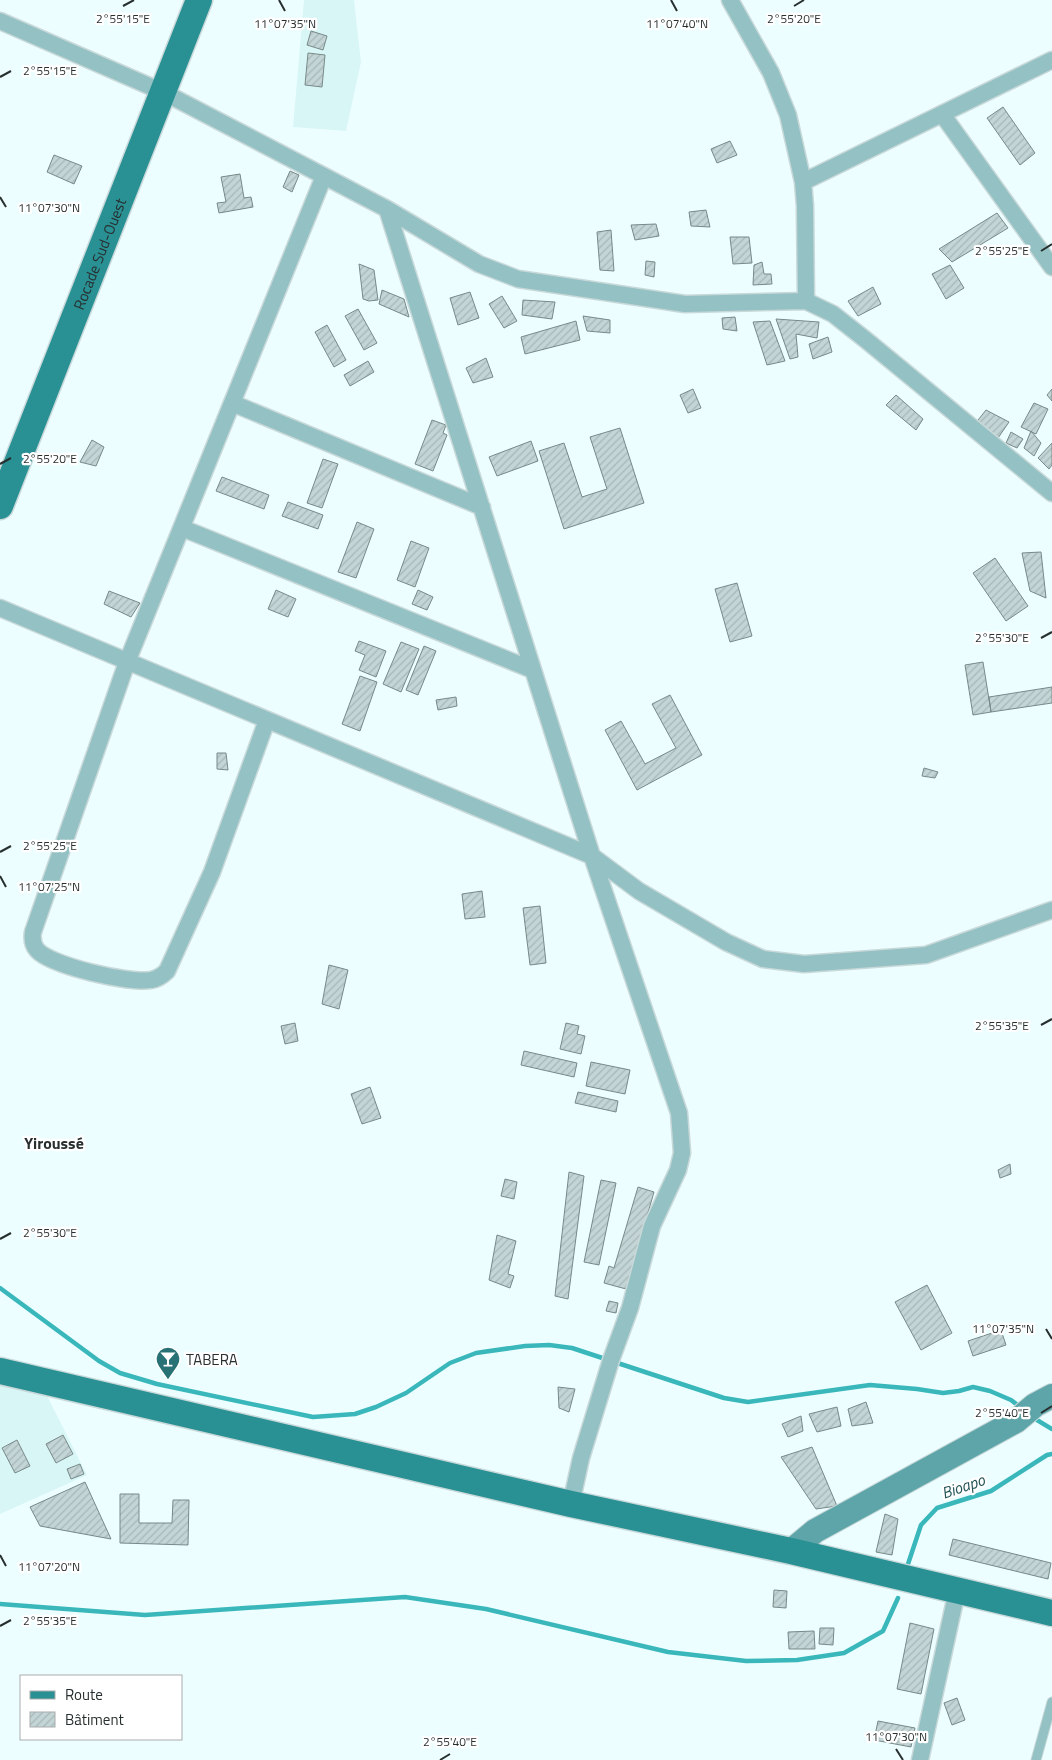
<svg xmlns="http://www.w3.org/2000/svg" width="1052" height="1760" font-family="'Titillium Web',sans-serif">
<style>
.built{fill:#d9f6f6}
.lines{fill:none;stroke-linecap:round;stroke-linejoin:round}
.stream{stroke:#3ab7bb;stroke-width:4.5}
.building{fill:url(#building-hatch);stroke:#788989}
.lane-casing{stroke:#c9d9da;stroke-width:11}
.street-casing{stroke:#c9d9da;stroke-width:19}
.secondary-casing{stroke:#c9d9da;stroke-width:26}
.primary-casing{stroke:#c9d9da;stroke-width:29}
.lane{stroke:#94c1c3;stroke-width:9}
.street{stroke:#94c1c3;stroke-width:16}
.secondary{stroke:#5da5a8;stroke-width:24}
.primary{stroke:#299094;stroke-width:26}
.ticks{fill:none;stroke:#282f2f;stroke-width:2}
.labels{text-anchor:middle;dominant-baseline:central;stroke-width:4.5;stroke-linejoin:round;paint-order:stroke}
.street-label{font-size:15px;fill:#282f2f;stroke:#fff}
.poi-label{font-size:15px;fill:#282f2f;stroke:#fff;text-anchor:start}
.neighbourhood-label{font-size:16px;font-weight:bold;fill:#282f2f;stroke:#fff}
.water-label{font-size:16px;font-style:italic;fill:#215456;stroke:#fff}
.ticks-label{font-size:12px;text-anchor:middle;fill:#282f2f;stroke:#fff;stroke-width:4.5;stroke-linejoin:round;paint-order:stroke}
</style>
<defs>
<pattern id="building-hatch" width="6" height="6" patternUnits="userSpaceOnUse" patternTransform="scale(1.25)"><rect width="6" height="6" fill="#c3d5d6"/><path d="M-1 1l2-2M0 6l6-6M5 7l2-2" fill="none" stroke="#a8b7b8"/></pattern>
</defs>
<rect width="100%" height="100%" fill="#ecfeff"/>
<path class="built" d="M 304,0 L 354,0 L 361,62 L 346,131 L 293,127 Z
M 0,1378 L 43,1388 L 87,1475 L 0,1514 Z"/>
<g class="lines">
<path class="stream" d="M 0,1288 L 99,1361 L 120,1373 L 157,1384 L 313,1417 L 355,1414 L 376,1407 L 406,1393 L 450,1363 L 476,1353 L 525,1346 L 549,1345 L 572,1348 L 724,1398 L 748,1402 L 870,1385 L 917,1389 L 943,1393 L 959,1391 L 973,1387 L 990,1391 L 1011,1400 L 1020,1407
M 1032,1417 L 1052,1429
M 908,1564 L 921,1525 L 937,1508 L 991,1491 L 1047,1455 L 1052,1454
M 0,1604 L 145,1615 L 405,1597 L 486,1609 L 668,1652 L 746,1661 L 797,1660 L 844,1653 L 883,1631 L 898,1598"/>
</g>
<path class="building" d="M 311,31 L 327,36 L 323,50 L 307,45 Z
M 308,53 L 325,55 L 322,87 L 305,85 Z
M 1003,107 L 1035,153 L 1020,165 L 987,118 Z
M 730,141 L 737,155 L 717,163 L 711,149 Z
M 54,155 L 82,166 L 74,184 L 47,172 Z
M 290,171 L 299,175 L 292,192 L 283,187 Z
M 240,174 L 244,198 L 251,197 L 253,207 L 219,213 L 217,203 L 226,202 L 221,177 Z
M 706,210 L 710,227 L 691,226 L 689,212 Z
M 997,213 L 1008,228 L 952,262 L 939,249 Z
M 656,224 L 659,236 L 635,240 L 631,225 Z
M 611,230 L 614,271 L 600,270 L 597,232 Z
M 730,237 L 749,237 L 752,263 L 733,264 Z
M 646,261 L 655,262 L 654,277 L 645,275 Z
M 762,262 L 764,274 L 771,274 L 772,284 L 753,285 L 754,265 Z
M 359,264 L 374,270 L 378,300 L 369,301 L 363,299 Z
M 950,265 L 964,288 L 946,299 L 932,274 Z
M 873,287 L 881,304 L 858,316 L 848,301 Z
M 382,290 L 404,299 L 409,317 L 379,304 Z
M 470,292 L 479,318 L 458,325 L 450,298 Z
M 502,296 L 517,321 L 504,328 L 489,304 Z
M 523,300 L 555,302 L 552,319 L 522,315 Z
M 358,309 L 377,343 L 364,350 L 345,316 Z
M 583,316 L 610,320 L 610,333 L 587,331 Z
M 735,317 L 737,331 L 723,329 L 722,318 Z
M 776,319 L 819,322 L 817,338 L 796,334 L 798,357 L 790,359 Z
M 576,321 L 580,340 L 525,354 L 521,337 Z
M 770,321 L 785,361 L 767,365 L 753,322 Z
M 327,325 L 346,360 L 334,367 L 315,332 Z
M 828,337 L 832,352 L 813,359 L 809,344 Z
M 486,358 L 493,377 L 473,383 L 466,368 Z
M 368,361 L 374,372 L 350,386 L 344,375 Z
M 693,389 L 701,408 L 688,413 L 680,395 Z
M 1052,389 L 1052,401 L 1047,395 Z
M 896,395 L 923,419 L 916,430 L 886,405 Z
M 1034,403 L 1048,409 L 1036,434 L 1021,427 Z
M 986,410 L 1009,422 L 998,438 L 975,424 Z
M 432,420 L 446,425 L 443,433 L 447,435 L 433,471 L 415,464 Z
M 620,428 L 644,503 L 564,529 L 539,451 L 564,443 L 582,497 L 607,489 L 590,437 Z
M 1031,431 L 1041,443 L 1034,456 L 1024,448 Z
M 1011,432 L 1023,439 L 1017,448 L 1006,443 Z
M 92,440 L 104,447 L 96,466 L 80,462 Z
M 531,441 L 538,461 L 497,476 L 489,457 Z
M 1052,443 L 1052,465 L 1049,469 L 1038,458 Z
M 323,459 L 338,464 L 322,508 L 307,503 Z
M 222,477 L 269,495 L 264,509 L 216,491 Z
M 288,502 L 323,515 L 318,529 L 282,516 Z
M 357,522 L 374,529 L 356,578 L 338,572 Z
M 411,541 L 429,548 L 415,587 L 397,580 Z
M 1041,552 L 1046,598 L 1030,591 L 1022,553 Z
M 995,558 L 1028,606 L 1006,621 L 973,573 Z
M 737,583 L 752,636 L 730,642 L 715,589 Z
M 276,590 L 296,599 L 288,617 L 268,609 Z
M 418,590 L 433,597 L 427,610 L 412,604 Z
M 109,591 L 140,603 L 131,617 L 104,604 Z
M 359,641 L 386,651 L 376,677 L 359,670 L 365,655 L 355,651 Z
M 401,642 L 419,649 L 401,692 L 383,684 Z
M 424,646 L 436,651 L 418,695 L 406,690 Z
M 983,662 L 991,712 L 973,715 L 965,665 Z
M 360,676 L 377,682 L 360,731 L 342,724 Z
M 1052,687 L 1052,703 L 991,712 L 989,697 Z
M 670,695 L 702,755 L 637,790 L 605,730 L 621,721 L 645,764 L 676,748 L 652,704 Z
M 456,697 L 457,706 L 438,710 L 436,700 Z
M 217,753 L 226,753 L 228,770 L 217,769 Z
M 924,768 L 938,772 L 935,778 L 922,776 Z
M 482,891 L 485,917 L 465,919 L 462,894 Z
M 540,906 L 546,963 L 530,965 L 523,908 Z
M 329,965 L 348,970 L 339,1009 L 322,1004 Z
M 295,1023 L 298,1041 L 285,1044 L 281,1026 Z
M 566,1023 L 579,1026 L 577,1034 L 585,1036 L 581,1054 L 560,1049 Z
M 524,1051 L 577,1063 L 574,1077 L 521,1065 Z
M 591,1062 L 630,1070 L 625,1094 L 586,1086 Z
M 370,1087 L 381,1118 L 362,1124 L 351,1094 Z
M 578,1092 L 618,1101 L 616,1112 L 575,1103 Z
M 1010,1164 L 1011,1174 L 1000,1178 L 998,1170 Z
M 569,1172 L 584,1176 L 568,1299 L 555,1296 Z
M 505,1179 L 517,1182 L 514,1199 L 501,1196 Z
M 601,1180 L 616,1183 L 599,1265 L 584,1262 Z
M 638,1187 L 654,1192 L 626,1289 L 604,1283 L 609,1266 L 614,1268 Z
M 497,1235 L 516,1241 L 508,1274 L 514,1276 L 510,1288 L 489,1280 Z
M 927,1285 L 952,1333 L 921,1350 L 895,1302 Z
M 609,1301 L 618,1303 L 616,1313 L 606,1311 Z
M 1001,1330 L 1006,1345 L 973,1356 L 968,1341 Z
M 558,1387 L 575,1389 L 569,1412 L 559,1408 Z
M 866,1402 L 873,1423 L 852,1426 L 848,1409 Z
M 837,1407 L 841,1426 L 817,1432 L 809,1414 Z
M 801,1416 L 803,1431 L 788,1437 L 782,1424 Z
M 63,1435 L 73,1454 L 56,1463 L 46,1444 Z
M 17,1440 L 30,1466 L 15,1473 L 2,1448 Z
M 812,1447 L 837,1506 L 816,1509 L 781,1457 Z
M 80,1464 L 84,1474 L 71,1479 L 67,1469 Z
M 85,1482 L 111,1539 L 40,1526 L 30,1507 Z
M 120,1494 L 139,1494 L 139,1523 L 172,1523 L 173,1500 L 189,1500 L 188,1545 L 120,1543 Z
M 885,1514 L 898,1519 L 892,1555 L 876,1552 Z
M 953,1539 L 1051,1563 L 1048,1579 L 949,1555 Z
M 774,1590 L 787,1591 L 786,1608 L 773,1607 Z
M 910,1623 L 934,1629 L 921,1694 L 897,1689 Z
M 820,1628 L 834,1628 L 833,1645 L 819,1644 Z
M 814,1631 L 815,1649 L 789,1649 L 788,1632 Z
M 957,1698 L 965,1720 L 952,1725 L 944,1703 Z
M 878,1721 L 915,1728 L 911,1747 L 874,1740 Z"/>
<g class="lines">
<defs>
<path id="lane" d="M 1036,1760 L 1052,1702"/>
<path id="street" d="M 730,0 L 771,73 L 788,115 L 803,182 L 805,206 L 806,301
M 0,21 L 163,92 L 387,209 L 479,264 L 518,279 L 685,304 L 806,301 L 833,314 L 866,340 L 1052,493
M 942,114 L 1052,267
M 803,182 L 1052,60
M 387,209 L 592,856 L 679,1113 L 682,1153 L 678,1170 L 652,1226 L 630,1308 L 611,1360 L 581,1458 L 571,1504
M 232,403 L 482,507
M 182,528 L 533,670
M 0,608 L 592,856 L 639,891 L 726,942 L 763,959 L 804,964 L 926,955 L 1052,910
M 267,720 L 212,872 L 167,971 C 163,975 157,979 151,980 C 130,984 51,966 37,950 C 32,944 32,938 33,932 L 127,662 L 324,176
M 920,1760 L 957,1591"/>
<path id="secondary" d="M 791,1551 L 815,1531 L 1016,1421 L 1035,1405 L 1052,1396"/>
<g id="primary">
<path id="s1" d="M 0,506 L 199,0"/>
<path d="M 0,1371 L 571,1504 L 791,1551 L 1052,1613"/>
</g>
</defs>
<use href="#lane" class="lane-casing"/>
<use href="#street" class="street-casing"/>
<use href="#secondary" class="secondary-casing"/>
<use href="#primary" class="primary-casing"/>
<use href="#lane" class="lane"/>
<use href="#street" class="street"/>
<use href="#secondary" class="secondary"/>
<use href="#primary" class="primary"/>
</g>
<path class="ticks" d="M 279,0 L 285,11M 671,0 L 677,11M 123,6 L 134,0M 794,6 L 804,0M 0,77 L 11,71M 0,197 L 6,207M 1041,251 L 1052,244M 0,464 L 11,458M 1041,638 L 1052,632M 0,852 L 11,846M 0,876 L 6,887M 1041,1025 L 1052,1019M 0,1239 L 11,1233M 1046,1329 L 1052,1339M 1041,1413 L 1052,1406M 0,1555 L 6,1566M 0,1626 L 11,1620M 896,1749 L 903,1760M 440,1760 L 450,1754"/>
<defs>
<symbol id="bar-pin" viewBox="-11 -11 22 30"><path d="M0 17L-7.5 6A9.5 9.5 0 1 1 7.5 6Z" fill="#287275" stroke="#fff"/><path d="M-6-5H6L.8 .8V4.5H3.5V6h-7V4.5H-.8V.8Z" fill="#fff"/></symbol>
</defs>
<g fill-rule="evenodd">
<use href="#bar-pin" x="154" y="1345" width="28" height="38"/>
</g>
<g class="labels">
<g class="street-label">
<text stroke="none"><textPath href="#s1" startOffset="271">Rocade Sud-Ouest</textPath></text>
</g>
<g class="poi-label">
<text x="186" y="1359">TABERA</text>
</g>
<g class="neighbourhood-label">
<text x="54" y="1143">Yiroussé</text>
</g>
<g class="water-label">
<text transform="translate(963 1486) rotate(-19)">Bioapo</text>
</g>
</g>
<g class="ticks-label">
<text x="123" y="23">2°55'15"E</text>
<text x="794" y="23">2°55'20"E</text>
<text x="677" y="28">11°07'40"N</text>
<text x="285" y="28">11°07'35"N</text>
<text x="50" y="75">2°55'15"E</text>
<text x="49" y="212">11°07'30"N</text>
<text x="1002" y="255">2°55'25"E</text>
<text x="50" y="463">2°55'20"E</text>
<text x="1002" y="642">2°55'30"E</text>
<text x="50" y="850">2°55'25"E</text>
<text x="49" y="891">11°07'25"N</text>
<text x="1002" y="1030">2°55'35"E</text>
<text x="50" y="1237">2°55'30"E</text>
<text x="1003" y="1333">11°07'35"N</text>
<text x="1002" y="1417">2°55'40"E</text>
<text x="49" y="1571">11°07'20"N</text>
<text x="50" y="1625">2°55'35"E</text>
<text x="896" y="1741">11°07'30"N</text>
<text x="450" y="1746">2°55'40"E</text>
</g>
<rect x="20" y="1675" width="162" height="65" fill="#ffffff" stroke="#a9acac"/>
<rect x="30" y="1691" width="25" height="8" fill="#299094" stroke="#a9acac"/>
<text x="65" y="1700" font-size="15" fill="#282f2f">Route</text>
<rect x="30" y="1712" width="25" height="15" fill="url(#building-hatch)" stroke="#a9acac"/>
<text x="65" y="1725" font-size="15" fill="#282f2f">Bâtiment</text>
</svg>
